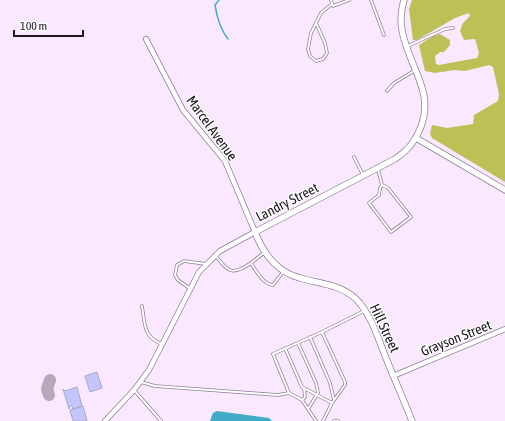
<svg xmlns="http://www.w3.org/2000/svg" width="505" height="421" font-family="'Asap Condensed',sans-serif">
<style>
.forest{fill:#bdc055}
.water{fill:#41abc7}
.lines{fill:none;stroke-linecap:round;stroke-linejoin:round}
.stream{stroke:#41abc7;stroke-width:1.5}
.taxiway{stroke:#b6a8ba;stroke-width:12}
.building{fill:#c5c5fd;stroke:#aaaac2}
.service-casing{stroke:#8e7f93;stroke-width:3.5}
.minor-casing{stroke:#8e7f93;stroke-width:6}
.tertiary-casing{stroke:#8e7f93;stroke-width:7}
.service{stroke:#fff;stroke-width:2}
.minor{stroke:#fff;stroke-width:4.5}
.tertiary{stroke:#fff;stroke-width:5.5}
.labels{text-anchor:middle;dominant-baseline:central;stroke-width:3;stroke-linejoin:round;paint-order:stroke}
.street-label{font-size:14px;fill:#1d171f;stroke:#fcfcfc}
</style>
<rect width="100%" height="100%" fill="#f9e8ff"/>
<path class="forest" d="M 412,0 L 505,0 L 505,182 L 432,138 L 430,134 L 432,125 L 447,128 L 473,124 L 474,115 L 498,101 L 499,94 L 493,67 L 489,65 L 465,71 L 454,70 L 435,73 L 425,71 L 419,45 L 433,36 L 440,34 L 450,40 L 450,45 L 444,52 L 440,52 L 435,56 L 436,64 L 439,65 L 477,58 L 479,53 L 475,39 L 464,40 L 460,31 L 463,23 L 470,16 L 469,13 L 455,18 L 417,40 L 413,40 L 409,9 Z"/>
<path class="water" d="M 217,411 L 269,418 L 272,421 L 210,421 L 213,413 Z"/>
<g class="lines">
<path class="stream" d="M 219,0 L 215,5 C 217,18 220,29 228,39"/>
<path class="taxiway" d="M 49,395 L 47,389 L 50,380"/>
</g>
<path class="building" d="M 97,372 L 102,388 L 90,392 L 85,376 Z
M 77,387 L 82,406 L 73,409 L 72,406 L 70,406 L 69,409 L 63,389 L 65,391 Z
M 83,406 L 87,421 L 73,421 L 70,410 Z"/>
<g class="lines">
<defs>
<path id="service" d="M 331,0 L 333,6 L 349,0
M 371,0 L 384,35
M 316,23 L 325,43 L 327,53 L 323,59 L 316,61 L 310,56 L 308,49 L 311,33 L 321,13 L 332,4
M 408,46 L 445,29 L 453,28
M 387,91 L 394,83 L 414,71
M 354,157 L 363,175
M 378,169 L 382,185 L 380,188 L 379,195 L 369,203 L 391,232 L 411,217 L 388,188 L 382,185
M 265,252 L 251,263 C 256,271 263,284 273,285 L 283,272
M 216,256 C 228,272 232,276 251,263
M 189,288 L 178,280 L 175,275 L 177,265 L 184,261 L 206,264
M 142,306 C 145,324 143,337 162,344
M 310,337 L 330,383 L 334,400
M 298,343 L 316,383 L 318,393 L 308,409
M 285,348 L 302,387 L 332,403
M 141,382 L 155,386 L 278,395 L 289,393
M 134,390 L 161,421
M 302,400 L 305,397 L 304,388
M 316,421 L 302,400 L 289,393 L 273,354 L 322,332
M 323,421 L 332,403 L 345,385 L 345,382 L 322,332 L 364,311
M 334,421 L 338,421"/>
<path id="minor" d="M 393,376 L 505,329
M 105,421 L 134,390 L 149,370 L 199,272 L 220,251 L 255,232 L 225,161 L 183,110 L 146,39"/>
<path id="tertiary" d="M 404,0 C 401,10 400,20 402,30 C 408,66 436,92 420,129 C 415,142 406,152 395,159 L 255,232 C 263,253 277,272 300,278 C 320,284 340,284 356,299 C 370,313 377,335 384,353 C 393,376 403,398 412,421
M 416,138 L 505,190"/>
</defs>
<use href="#service" class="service-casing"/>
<use href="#minor" class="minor-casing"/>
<use href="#tertiary" class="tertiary-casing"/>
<use href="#service" class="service"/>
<use href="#minor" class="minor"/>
<use href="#tertiary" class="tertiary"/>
</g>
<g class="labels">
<g class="street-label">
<text transform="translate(212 128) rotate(54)">Marcel Avenue</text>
<text transform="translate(287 202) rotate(-27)">Landry Street</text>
<text transform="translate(385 328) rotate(65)">Hill Street</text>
<text transform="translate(456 338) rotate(-22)">Grayson Street</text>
</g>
</g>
<path d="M14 30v6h69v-6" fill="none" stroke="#1d171f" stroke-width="2"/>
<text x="20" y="30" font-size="12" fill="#1d171f" stroke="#fcfcfc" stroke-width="3" paint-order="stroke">100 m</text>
</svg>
